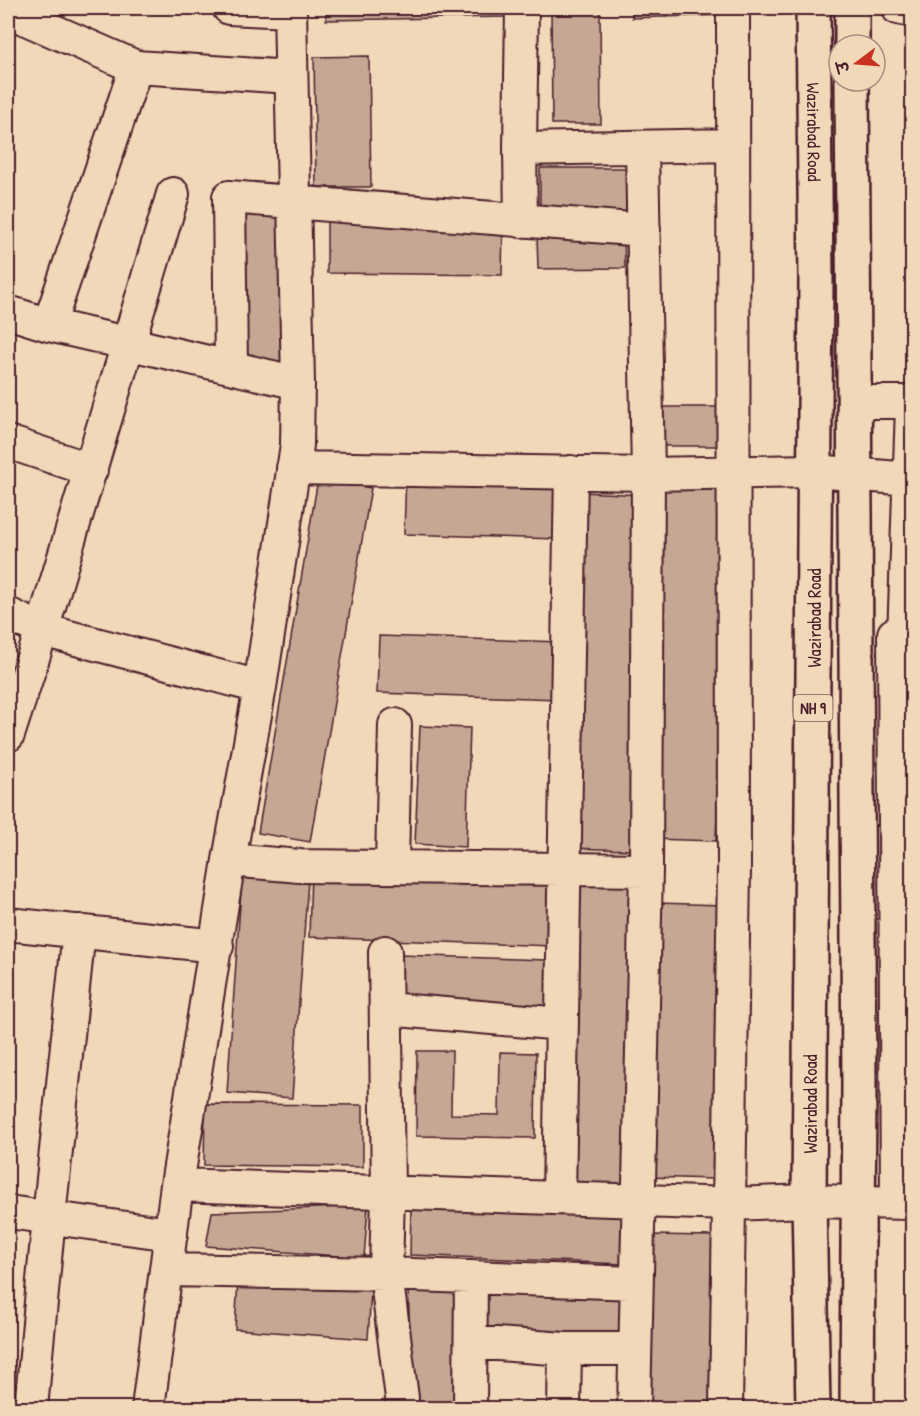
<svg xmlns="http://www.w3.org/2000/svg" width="920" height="1416" font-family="'Patrick Hand','Playpen Sans Deva',sans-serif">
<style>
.building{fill:#c5a794;stroke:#4a1f2b;stroke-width:1.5}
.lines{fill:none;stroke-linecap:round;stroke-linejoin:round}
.minor-casing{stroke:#4a1f2b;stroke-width:36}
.highway-casing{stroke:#4a1f2b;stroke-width:38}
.minor{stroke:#f1d8b9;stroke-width:32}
.highway{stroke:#f1d8b9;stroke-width:33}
.labels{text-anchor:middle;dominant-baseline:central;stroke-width:4.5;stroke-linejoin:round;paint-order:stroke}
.shield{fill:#f1d8b9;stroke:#7c5656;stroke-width:1.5}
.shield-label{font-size:16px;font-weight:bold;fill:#4a1f2b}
.street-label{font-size:18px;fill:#4a1f2b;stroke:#f1d8b9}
</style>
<rect width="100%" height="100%" fill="#f1d8b9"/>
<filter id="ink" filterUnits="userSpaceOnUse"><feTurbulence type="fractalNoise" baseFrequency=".0167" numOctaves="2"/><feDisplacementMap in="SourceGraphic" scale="12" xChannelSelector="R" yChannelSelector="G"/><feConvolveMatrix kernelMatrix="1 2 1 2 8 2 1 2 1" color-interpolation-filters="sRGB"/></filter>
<g filter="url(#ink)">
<path class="building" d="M 326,8 L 507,8 L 507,17 L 326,20 Z
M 551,8 L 600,8 L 601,124 L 552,124 Z
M 632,8 L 722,8 L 722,15 L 632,18 Z
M 369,56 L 371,187 L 316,187 L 314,57 Z
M 540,168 L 626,168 L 626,219 L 540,219 Z
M 282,210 L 288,363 L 241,364 L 235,211 Z
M 327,221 L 503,223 L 502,275 L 327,273 Z
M 624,234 L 625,268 L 538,269 L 537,235 Z
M 654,407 L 718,407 L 718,446 L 654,446 Z
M 406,473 L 559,478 L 557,539 L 404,534 Z
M 318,479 L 371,488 L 310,842 L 258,833 Z
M 664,484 L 728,486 L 716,841 L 652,839 Z
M 582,492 L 643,495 L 631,850 L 570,848 Z
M 379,636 L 560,642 L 558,699 L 377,693 Z
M 420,726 L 470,728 L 466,847 L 415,844 Z
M 311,871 L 554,880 L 552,946 L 309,937 Z
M 242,875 L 308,880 L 292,1098 L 227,1093 Z
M 579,877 L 637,880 L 627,1190 L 568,1188 Z
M 657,903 L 722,905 L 713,1179 L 647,1177 Z
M 399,955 L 547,960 L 546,1008 L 398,1002 Z
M 417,1051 L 452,1051 L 451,1114 L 499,1115 L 500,1052 L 536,1053 L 535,1138 L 416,1136 Z
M 205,1104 L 363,1105 L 363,1167 L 204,1165 Z
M 368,1206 L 364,1258 L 206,1246 L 212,1212 Z
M 411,1207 L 626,1215 L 624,1264 L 410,1255 Z
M 649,1235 L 714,1236 L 711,1405 L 647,1405 Z
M 238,1280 L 371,1290 L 368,1339 L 235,1329 Z
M 459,1285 L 464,1408 L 413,1408 L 408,1287 Z
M 486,1290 L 628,1295 L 627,1345 L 485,1340 Z
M 222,1402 L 240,1408 L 220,1408 Z"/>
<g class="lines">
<defs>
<path id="minor" d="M 229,8 L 290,11
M 898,8 L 912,11
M 8,11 L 136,67 L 291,77
M 520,149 L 732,145
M 521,221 L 520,149 L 522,8
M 8,312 L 49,325 L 298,383
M 49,325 L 136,67
M 231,367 L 229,197 L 644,230
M 855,402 L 912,402
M 8,442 L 91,470
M 293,468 L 648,474 L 815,471 L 910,479
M 8,614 L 42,630 L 260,687
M 904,638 L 912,407
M 8,735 L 42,630 L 173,194
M 229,860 L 300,866 L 646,870
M 392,866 L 395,725
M 8,924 L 217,946
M 385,952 L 388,1192 L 386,1274 L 402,1398 L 401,1408
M 386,1009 L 562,1024
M 177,1185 L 730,1204 L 809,1201 L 912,1203
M 559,1198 L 571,472
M 897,1202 L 894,634 L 912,641
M 8,1212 L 171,1234
M 167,1270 L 386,1274 L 636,1283
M 471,1342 L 565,1349 L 564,1408
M 565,1349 L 635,1349
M 31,1408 L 49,1217 L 79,931
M 148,1408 L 177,1185 L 229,860 L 260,687 L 297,445 L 298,383 L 290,8
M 470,1408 L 471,1277
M 634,1408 L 646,870 L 648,474 L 642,148
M 726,1408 L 734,869 L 733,8"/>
<g id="highway">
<path id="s1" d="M 813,8 L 816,279 L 809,1201 L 813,1408"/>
<path d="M 852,8 L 852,45"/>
<path d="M 852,81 L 859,1082 L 857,1408"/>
</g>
</defs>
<use href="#minor" class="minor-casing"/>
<use href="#highway" class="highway-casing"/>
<use href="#minor" class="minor"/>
<use href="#highway" class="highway"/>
</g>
</g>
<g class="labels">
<rect class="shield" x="793.5" y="695" width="39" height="26" rx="4.5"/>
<g class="shield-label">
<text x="813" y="708">NH 9</text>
</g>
<g class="street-label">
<text stroke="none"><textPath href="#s1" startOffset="124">Wazirabad Road</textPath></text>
<text transform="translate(814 618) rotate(-90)">Wazirabad Road</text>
<text transform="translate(810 1104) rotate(-90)">Wazirabad Road</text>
</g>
</g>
<rect width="920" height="1416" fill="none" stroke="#f1d8b9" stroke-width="30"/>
<rect x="15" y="15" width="890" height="1386" fill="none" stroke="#4a1f2b" stroke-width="2" filter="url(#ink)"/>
<g transform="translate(857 63) rotate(254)"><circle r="28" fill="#f1d8b9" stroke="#ae8e80" stroke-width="1.5"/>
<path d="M0-4.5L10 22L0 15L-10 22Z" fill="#c8321e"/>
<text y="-9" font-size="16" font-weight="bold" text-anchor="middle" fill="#4a1f2b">उ</text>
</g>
</svg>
